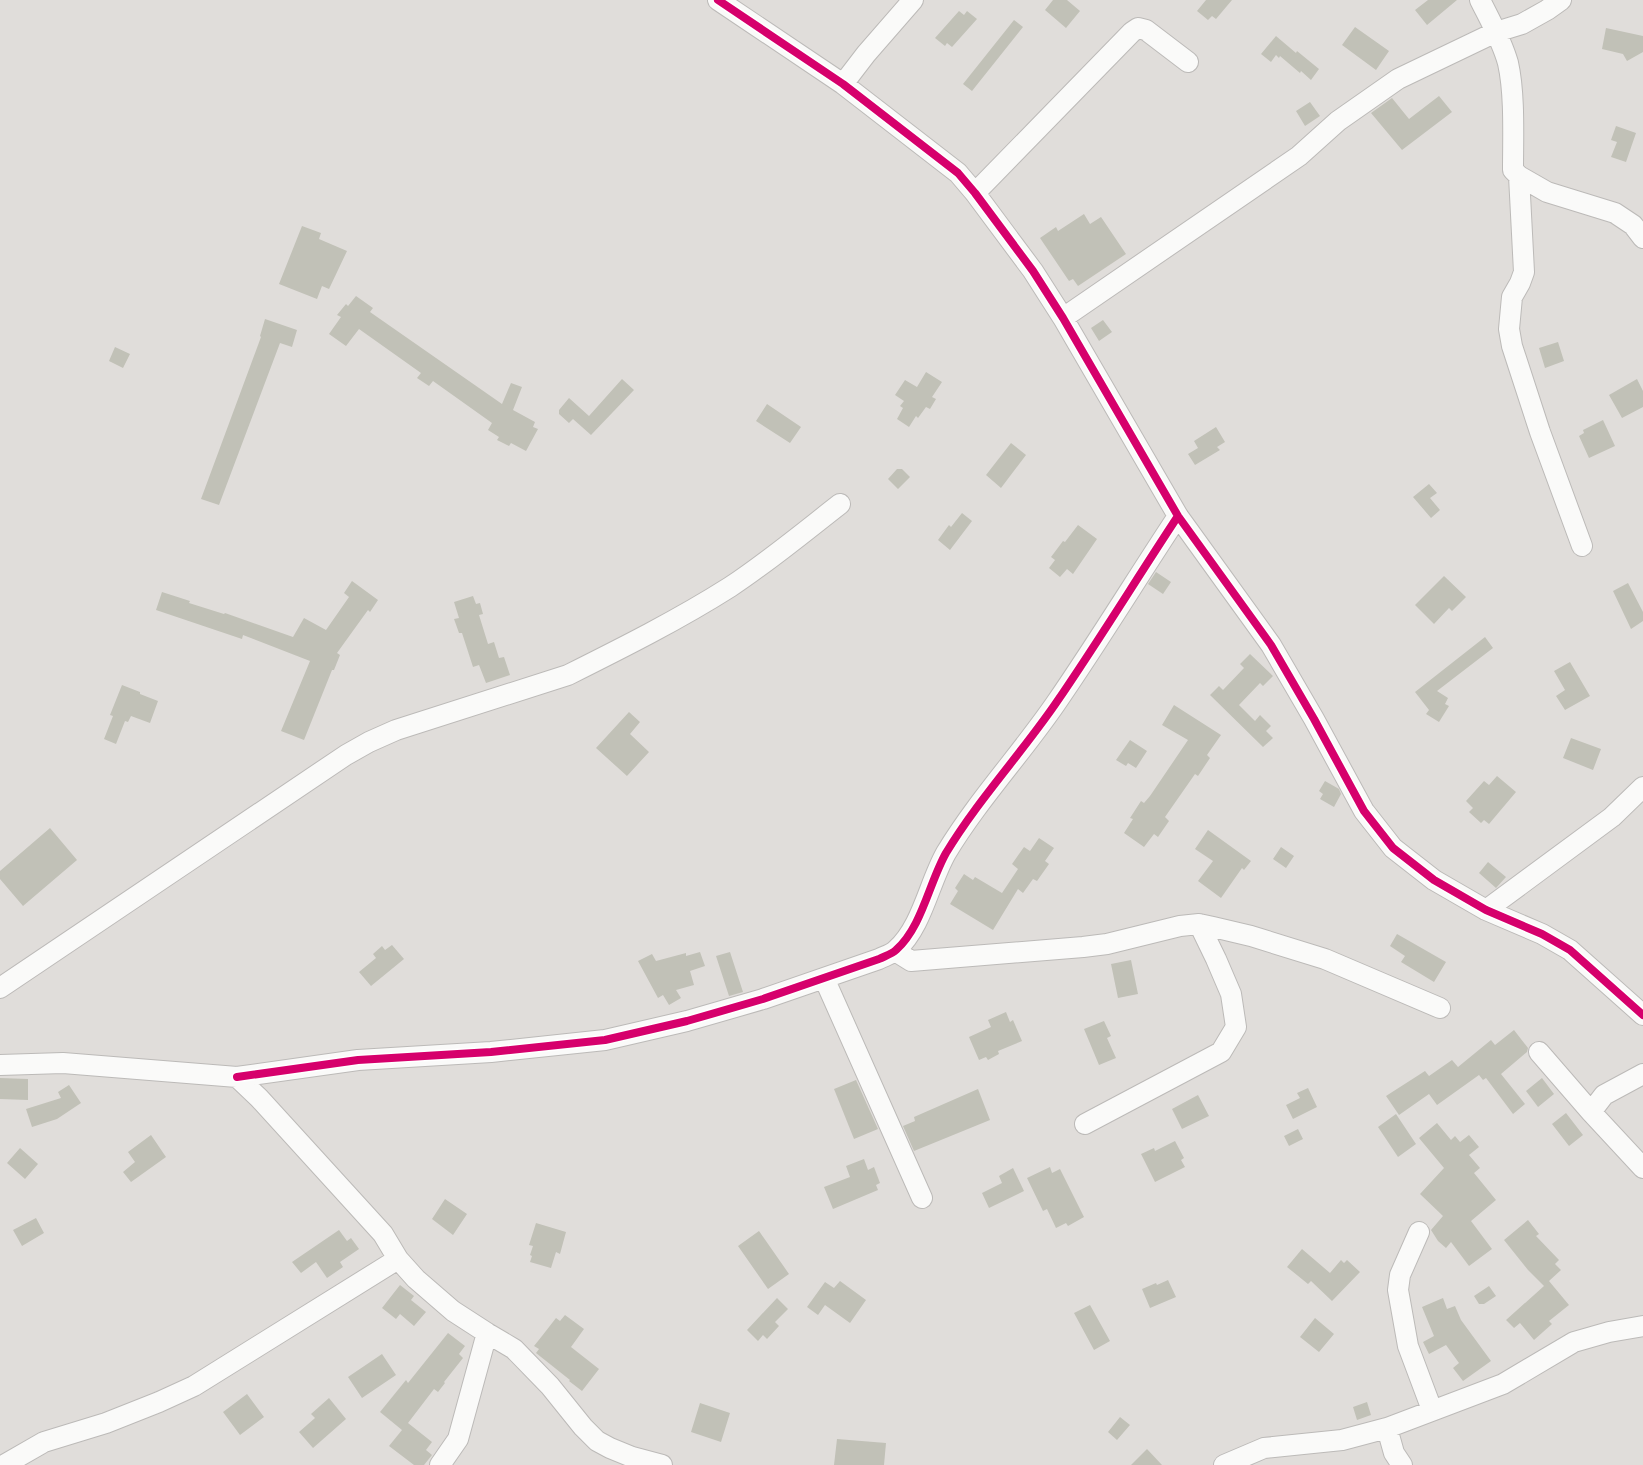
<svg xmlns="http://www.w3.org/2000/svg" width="1643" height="1465" font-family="Lora,serif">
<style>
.building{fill:#c1c1b7}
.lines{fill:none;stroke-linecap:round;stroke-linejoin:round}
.minor-casing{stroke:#bcbab8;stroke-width:22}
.minor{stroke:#fafaf9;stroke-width:20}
.cycleway-casing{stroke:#fff;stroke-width:11}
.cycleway{stroke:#d6006c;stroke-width:8}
</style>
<rect width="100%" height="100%" fill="#e0ddda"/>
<path class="building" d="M 1053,0 L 1067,0 L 1080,11 L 1066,28 L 1045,10 Z
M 1206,0 L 1232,0 L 1216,19 L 1212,16 L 1208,20 L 1197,11 Z
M 1428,0 L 1457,0 L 1427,25 L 1415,10 Z
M 959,11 L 964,15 L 967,11 L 977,19 L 952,47 L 947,43 L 945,46 L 935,38 Z
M 1014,20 L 1023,27 L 972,91 L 963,84 Z
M 1355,27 L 1389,51 L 1376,70 L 1342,45 Z
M 1606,28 L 1643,36 L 1643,52 L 1627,61 L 1623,54 L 1602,49 Z
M 1276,36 L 1296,53 L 1297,51 L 1319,69 L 1311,80 L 1301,71 L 1300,73 L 1280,56 L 1279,58 L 1276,55 L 1271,62 L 1261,54 Z
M 1439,96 L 1452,112 L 1402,150 L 1371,113 L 1392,98 L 1409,119 Z
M 1310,102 L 1320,116 L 1305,126 L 1296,111 Z
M 1616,126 L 1636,133 L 1626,162 L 1611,157 L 1617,142 L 1611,140 Z
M 1084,214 L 1090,224 L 1101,217 L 1126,254 L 1078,286 L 1073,279 L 1069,281 L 1040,238 L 1056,227 L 1058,231 Z
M 302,226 L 321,233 L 319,239 L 347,251 L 329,289 L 322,286 L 317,299 L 279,284 Z
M 356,296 L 373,308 L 370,312 L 502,404 L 511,383 L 522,387 L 513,410 L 535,422 L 533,427 L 538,429 L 526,451 L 511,443 L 509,446 L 497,440 L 499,437 L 488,430 L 492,423 L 433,381 L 429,386 L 417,378 L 421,373 L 359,329 L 346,346 L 329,334 L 341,317 L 337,315 L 346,304 L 348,306 Z
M 265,319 L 297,330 L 292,347 L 280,343 L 219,505 L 201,499 L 261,337 L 260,336 Z
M 1103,320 L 1112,332 L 1099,341 L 1091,328 Z
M 1558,342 L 1564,361 L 1545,368 L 1539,348 Z
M 115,347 L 130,354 L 123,368 L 109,361 Z
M 926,372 L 942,382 L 932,397 L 936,399 L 930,409 L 926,407 L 918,418 L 916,416 L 909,427 L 897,419 L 903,408 L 900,406 L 904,401 L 895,395 L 905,380 L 917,387 Z
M 622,379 L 634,390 L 591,435 L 573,419 L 569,423 L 559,414 L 559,410 L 569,398 L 589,416 Z
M 1637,379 L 1643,391 L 1643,407 L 1622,418 L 1609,395 Z
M 767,404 L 801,427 L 790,443 L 756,421 Z
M 1603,420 L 1615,446 L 1589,458 L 1579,436 L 1584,433 L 1583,430 Z
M 1216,427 L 1225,442 L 1217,447 L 1220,450 L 1195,465 L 1188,454 L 1198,448 L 1194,441 Z
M 1011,443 L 1026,455 L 1001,488 L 986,475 Z
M 897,469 L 902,469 L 910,477 L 898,489 L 888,479 Z
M 1429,484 L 1437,493 L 1430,498 L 1440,510 L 1431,518 L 1413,497 Z
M 962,513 L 972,521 L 950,550 L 938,540 L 949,525 L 951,527 Z
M 1078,525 L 1097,539 L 1073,574 L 1067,569 L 1060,577 L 1049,568 L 1055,560 L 1051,557 L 1063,541 L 1065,542 Z
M 1156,572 L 1171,582 L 1163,594 L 1148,584 Z
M 1444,576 L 1466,597 L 1452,611 L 1449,608 L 1434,624 L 1415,605 Z
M 352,581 L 378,600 L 370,612 L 368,610 L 337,653 L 340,655 L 334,670 L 332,670 L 304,740 L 281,731 L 310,661 L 243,635 L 242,639 L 156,610 L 162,592 L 190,601 L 189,603 L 224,614 L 225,613 L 293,637 L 304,618 L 326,630 L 349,597 L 344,593 Z
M 1628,583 L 1643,612 L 1643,621 L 1631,629 L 1613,591 Z
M 473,596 L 476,604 L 480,603 L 483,614 L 479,615 L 488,644 L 494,642 L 499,658 L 504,657 L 510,675 L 486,683 L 479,665 L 473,667 L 462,633 L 459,633 L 454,619 L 459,618 L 454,602 Z
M 1485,637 L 1493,648 L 1437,691 L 1448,698 L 1445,704 L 1449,706 L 1439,722 L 1426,714 L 1429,710 L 1415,692 Z
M 1250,654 L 1273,676 L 1263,686 L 1260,683 L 1239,705 L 1255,721 L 1260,715 L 1271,726 L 1266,731 L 1273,738 L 1263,747 L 1210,695 L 1219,686 L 1223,690 L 1244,668 L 1240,664 Z
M 1570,662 L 1590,696 L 1565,710 L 1556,696 L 1565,690 L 1554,671 Z
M 122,685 L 140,692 L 140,694 L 158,701 L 150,723 L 131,716 L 128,722 L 125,721 L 116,744 L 104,739 L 113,716 L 110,715 Z
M 1174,705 L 1221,735 L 1207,755 L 1210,758 L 1198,776 L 1195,774 L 1165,817 L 1169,821 L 1158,837 L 1154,834 L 1144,847 L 1124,833 L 1133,819 L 1130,818 L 1141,801 L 1144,803 L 1150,796 L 1188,740 L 1162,725 Z
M 629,712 L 640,722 L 630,734 L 649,752 L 627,776 L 596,748 Z
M 1571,738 L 1601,749 L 1593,770 L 1563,758 Z
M 1130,740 L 1147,751 L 1136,768 L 1128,763 L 1126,766 L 1116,760 Z
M 1497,776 L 1516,792 L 1489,824 L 1484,820 L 1481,823 L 1469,812 L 1473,808 L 1466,801 L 1484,781 L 1489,785 Z
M 1325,781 L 1339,789 L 1341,794 L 1334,807 L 1320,799 L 1323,794 L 1319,791 Z
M 50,828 L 77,860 L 23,906 L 0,879 L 0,871 Z
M 1208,830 L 1251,861 L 1244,870 L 1242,868 L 1221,898 L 1198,881 L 1213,861 L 1195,849 Z
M 1039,838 L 1054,848 L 1045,861 L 1049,864 L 1037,881 L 1033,879 L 1023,893 L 1018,889 L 993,930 L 950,904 L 958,891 L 955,888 L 964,874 L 973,880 L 975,877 L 1002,893 L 1018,869 L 1012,864 L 1024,847 L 1030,851 Z
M 1281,847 L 1294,856 L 1286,868 L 1273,859 Z
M 1488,862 L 1506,877 L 1496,888 L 1479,873 Z
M 1397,934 L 1446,962 L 1434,982 L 1401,962 L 1405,956 L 1390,946 Z
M 392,945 L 404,959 L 371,986 L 359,972 L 376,958 L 373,954 L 382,946 L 385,950 Z
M 700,952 L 705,966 L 690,971 L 694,985 L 676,990 L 681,998 L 669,1005 L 663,995 L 658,998 L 638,961 L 652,954 L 656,961 L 686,953 L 686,956 Z
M 730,952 L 743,992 L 729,996 L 716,956 Z
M 1131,960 L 1138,994 L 1118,998 L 1111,964 Z
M 1006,1012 L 1010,1022 L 1013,1020 L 1022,1041 L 998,1051 L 999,1054 L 988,1060 L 986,1057 L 979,1060 L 969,1037 L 991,1027 L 988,1020 Z
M 1104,1021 L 1111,1036 L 1107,1038 L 1116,1058 L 1099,1065 L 1084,1029 Z
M 1514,1030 L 1528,1048 L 1527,1052 L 1501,1074 L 1525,1104 L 1513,1114 L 1486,1078 L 1483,1080 L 1479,1075 L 1437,1105 L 1429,1094 L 1399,1115 L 1386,1096 L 1425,1071 L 1429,1076 L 1452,1060 L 1458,1067 L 1491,1040 L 1495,1045 Z
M 0,1078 L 28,1079 L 28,1100 L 0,1099 Z
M 1542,1078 L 1554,1094 L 1538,1107 L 1526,1091 Z
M 856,1080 L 878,1129 L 854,1139 L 834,1089 Z
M 69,1085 L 81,1103 L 57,1119 L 32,1127 L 26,1109 L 61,1098 L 58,1092 Z
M 1308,1088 L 1317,1107 L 1293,1119 L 1286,1105 L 1300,1098 L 1297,1093 Z
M 978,1089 L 990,1120 L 914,1151 L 903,1126 L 915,1121 L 914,1117 Z
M 1198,1095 L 1209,1116 L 1182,1129 L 1172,1109 Z
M 1566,1113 L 1583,1135 L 1569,1146 L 1552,1124 Z
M 1396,1114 L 1416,1144 L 1398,1157 L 1378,1127 Z
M 1437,1123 L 1451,1140 L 1455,1136 L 1460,1142 L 1469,1135 L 1479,1147 L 1469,1155 L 1480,1168 L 1474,1173 L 1496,1200 L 1471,1221 L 1492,1249 L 1469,1266 L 1451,1242 L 1446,1248 L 1438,1241 L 1431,1230 L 1443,1216 L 1420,1194 L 1444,1168 L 1419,1138 Z
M 1298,1129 L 1303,1139 L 1289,1146 L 1284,1136 Z
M 151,1135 L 166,1157 L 131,1182 L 123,1172 L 135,1162 L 128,1152 Z
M 1175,1141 L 1184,1158 L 1181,1160 L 1185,1167 L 1155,1182 L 1141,1154 L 1154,1148 L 1155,1151 Z
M 20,1148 L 38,1164 L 25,1179 L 7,1163 Z
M 864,1159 L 868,1170 L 874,1167 L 880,1183 L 876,1185 L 878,1190 L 833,1209 L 824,1187 L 850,1177 L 846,1166 Z
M 1050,1167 L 1052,1173 L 1060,1169 L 1084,1217 L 1068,1226 L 1066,1223 L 1056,1228 L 1047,1209 L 1043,1211 L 1027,1178 Z
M 1013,1168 L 1024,1191 L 989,1208 L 982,1193 L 1002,1183 L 999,1176 Z
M 445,1199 L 467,1214 L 453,1235 L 432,1219 Z
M 36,1218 L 44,1233 L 22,1246 L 13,1230 Z
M 1528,1220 L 1539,1234 L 1536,1236 L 1559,1260 L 1555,1264 L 1561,1270 L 1549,1281 L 1569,1305 L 1549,1321 L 1552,1324 L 1534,1340 L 1520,1323 L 1514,1328 L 1506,1320 L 1544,1286 L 1528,1270 L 1504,1240 Z
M 536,1223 L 566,1232 L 560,1254 L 556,1252 L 551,1268 L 530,1262 L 532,1256 L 530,1255 L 533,1246 L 529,1245 Z
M 339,1230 L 347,1241 L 351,1238 L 359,1249 L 340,1262 L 343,1267 L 327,1278 L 316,1262 L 301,1273 L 292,1262 Z
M 759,1231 L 789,1274 L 768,1289 L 738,1246 Z
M 1302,1249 L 1330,1273 L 1341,1260 L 1344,1263 L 1347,1260 L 1360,1272 L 1332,1301 L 1311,1281 L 1308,1284 L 1287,1267 Z
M 1168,1280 L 1176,1297 L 1150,1308 L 1142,1289 L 1156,1283 L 1157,1285 Z
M 840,1281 L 866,1300 L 850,1323 L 825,1305 L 818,1315 L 807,1307 L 825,1282 L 834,1288 Z
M 400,1285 L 414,1296 L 411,1300 L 426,1312 L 414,1326 L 400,1314 L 396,1319 L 382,1308 Z
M 1489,1286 L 1496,1296 L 1484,1304 L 1479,1304 L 1474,1296 Z
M 777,1298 L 788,1309 L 775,1322 L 779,1326 L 767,1339 L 763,1335 L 758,1341 L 747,1330 Z
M 1443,1298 L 1447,1309 L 1455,1306 L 1461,1320 L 1491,1361 L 1463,1381 L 1453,1368 L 1459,1363 L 1446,1345 L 1429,1354 L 1423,1342 L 1434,1336 L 1422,1307 Z
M 1090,1305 L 1110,1341 L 1094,1350 L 1074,1313 Z
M 565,1315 L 584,1329 L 571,1347 L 599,1369 L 582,1391 L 569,1381 L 570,1380 L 536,1353 L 539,1349 L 534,1346 L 542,1336 L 556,1318 L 560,1321 Z
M 1315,1318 L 1334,1334 L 1319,1352 L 1300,1337 Z
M 448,1333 L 465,1346 L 459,1354 L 463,1358 L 444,1382 L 445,1383 L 438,1392 L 434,1389 L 408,1423 L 432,1442 L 426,1450 L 432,1455 L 424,1465 L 414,1465 L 389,1446 L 402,1430 L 380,1412 L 406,1380 L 408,1383 Z
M 382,1354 L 396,1375 L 362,1398 L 348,1377 Z
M 247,1394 L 264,1417 L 240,1435 L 223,1412 Z
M 329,1398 L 346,1419 L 313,1448 L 299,1432 L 315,1418 L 311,1414 Z
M 1367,1402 L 1371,1415 L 1357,1420 L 1353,1407 Z
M 700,1403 L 730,1413 L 721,1442 L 691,1432 Z
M 1120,1417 L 1130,1425 L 1117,1440 L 1108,1432 Z
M 837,1439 L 886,1443 L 884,1465 L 834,1465 Z
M 1147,1449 L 1162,1465 L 1131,1465 Z"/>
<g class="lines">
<defs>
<path id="minor" d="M 718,0 L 843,84 L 958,173 L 975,193 L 1033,271 L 1063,318 L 1178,516 L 1271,645 L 1314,719 L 1364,811 L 1393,848 L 1434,880 L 1486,910 L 1542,934 L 1570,950 L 1643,1015
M 1480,0 C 1490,20 1502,41 1508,63 C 1515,94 1513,138 1513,170 L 1519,176 L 1547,192 L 1615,213 L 1633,225 L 1643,238
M 843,84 L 866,54 L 913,0
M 1519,176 L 1524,272 L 1520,283 L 1512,297 L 1509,329 L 1512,346 L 1540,432 L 1582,546
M 975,193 L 1132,32 L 1138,28 L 1146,30 L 1188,62
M 1063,318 L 1299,156 L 1338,121 L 1398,79 L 1496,32 L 1522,24 L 1547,10 L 1561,0
M 1486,910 L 1612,817 L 1643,787
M 895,951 L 911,961 L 1083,947 L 1107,944 L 1180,926 L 1199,924 L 1213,927 L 1251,936 L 1325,959 L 1440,1008
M 824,978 L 922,1198
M 0,988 L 346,755 L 369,742 L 396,730 L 568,675 C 622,648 678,620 730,587 C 768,562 804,532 840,504
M 1539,1052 L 1591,1112 L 1643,1168
M 0,1065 L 63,1063 L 237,1077 L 259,1098 L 383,1234 L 398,1259 L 416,1279 L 453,1311 L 487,1333 L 514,1349 L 550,1386 L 583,1427 L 597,1441 L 610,1448 L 632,1457 L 662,1465
M 237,1077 L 358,1060 L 491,1052 L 605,1040 L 687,1021 L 763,999 L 879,959 C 885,956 892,954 896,950 C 922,927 929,883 946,853 C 978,800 1021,754 1056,703 C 1098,642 1137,578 1178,516
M 1591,1112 L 1604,1095 L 1643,1074
M 1085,1124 L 1221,1052 L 1236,1027 L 1231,994 L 1216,959 L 1199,924
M 1419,1232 L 1400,1275 L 1398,1290 L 1408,1346 L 1432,1410
M 1387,1428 L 1394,1453 L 1402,1465
M 4,1465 L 44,1442 L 106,1423 L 159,1402 L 194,1386 L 398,1259
M 440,1465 L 458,1439 L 487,1333
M 1224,1465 L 1264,1448 L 1342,1440 L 1387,1428 L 1503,1384 L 1574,1342 L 1609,1332 L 1643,1326"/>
</defs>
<use href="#minor" class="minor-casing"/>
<use href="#minor" class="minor"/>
<defs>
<path id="cycleway" d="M 718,0 L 843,84 L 958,173 L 975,193 L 1033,271 L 1063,318 L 1178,516 L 1271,645 L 1314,719 L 1364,811 L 1393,848 L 1434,880 L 1486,910 L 1542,934 L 1570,950 L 1643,1015
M 237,1077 L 358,1060 L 491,1052 L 605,1040 L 687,1021 L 763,999 L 879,959 C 885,956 892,954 896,950 C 922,927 929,883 946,853 C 978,800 1021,754 1056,703 C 1098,642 1137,578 1178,516"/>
</defs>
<use href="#cycleway" class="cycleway-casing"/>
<use href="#cycleway" class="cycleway"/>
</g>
</svg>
